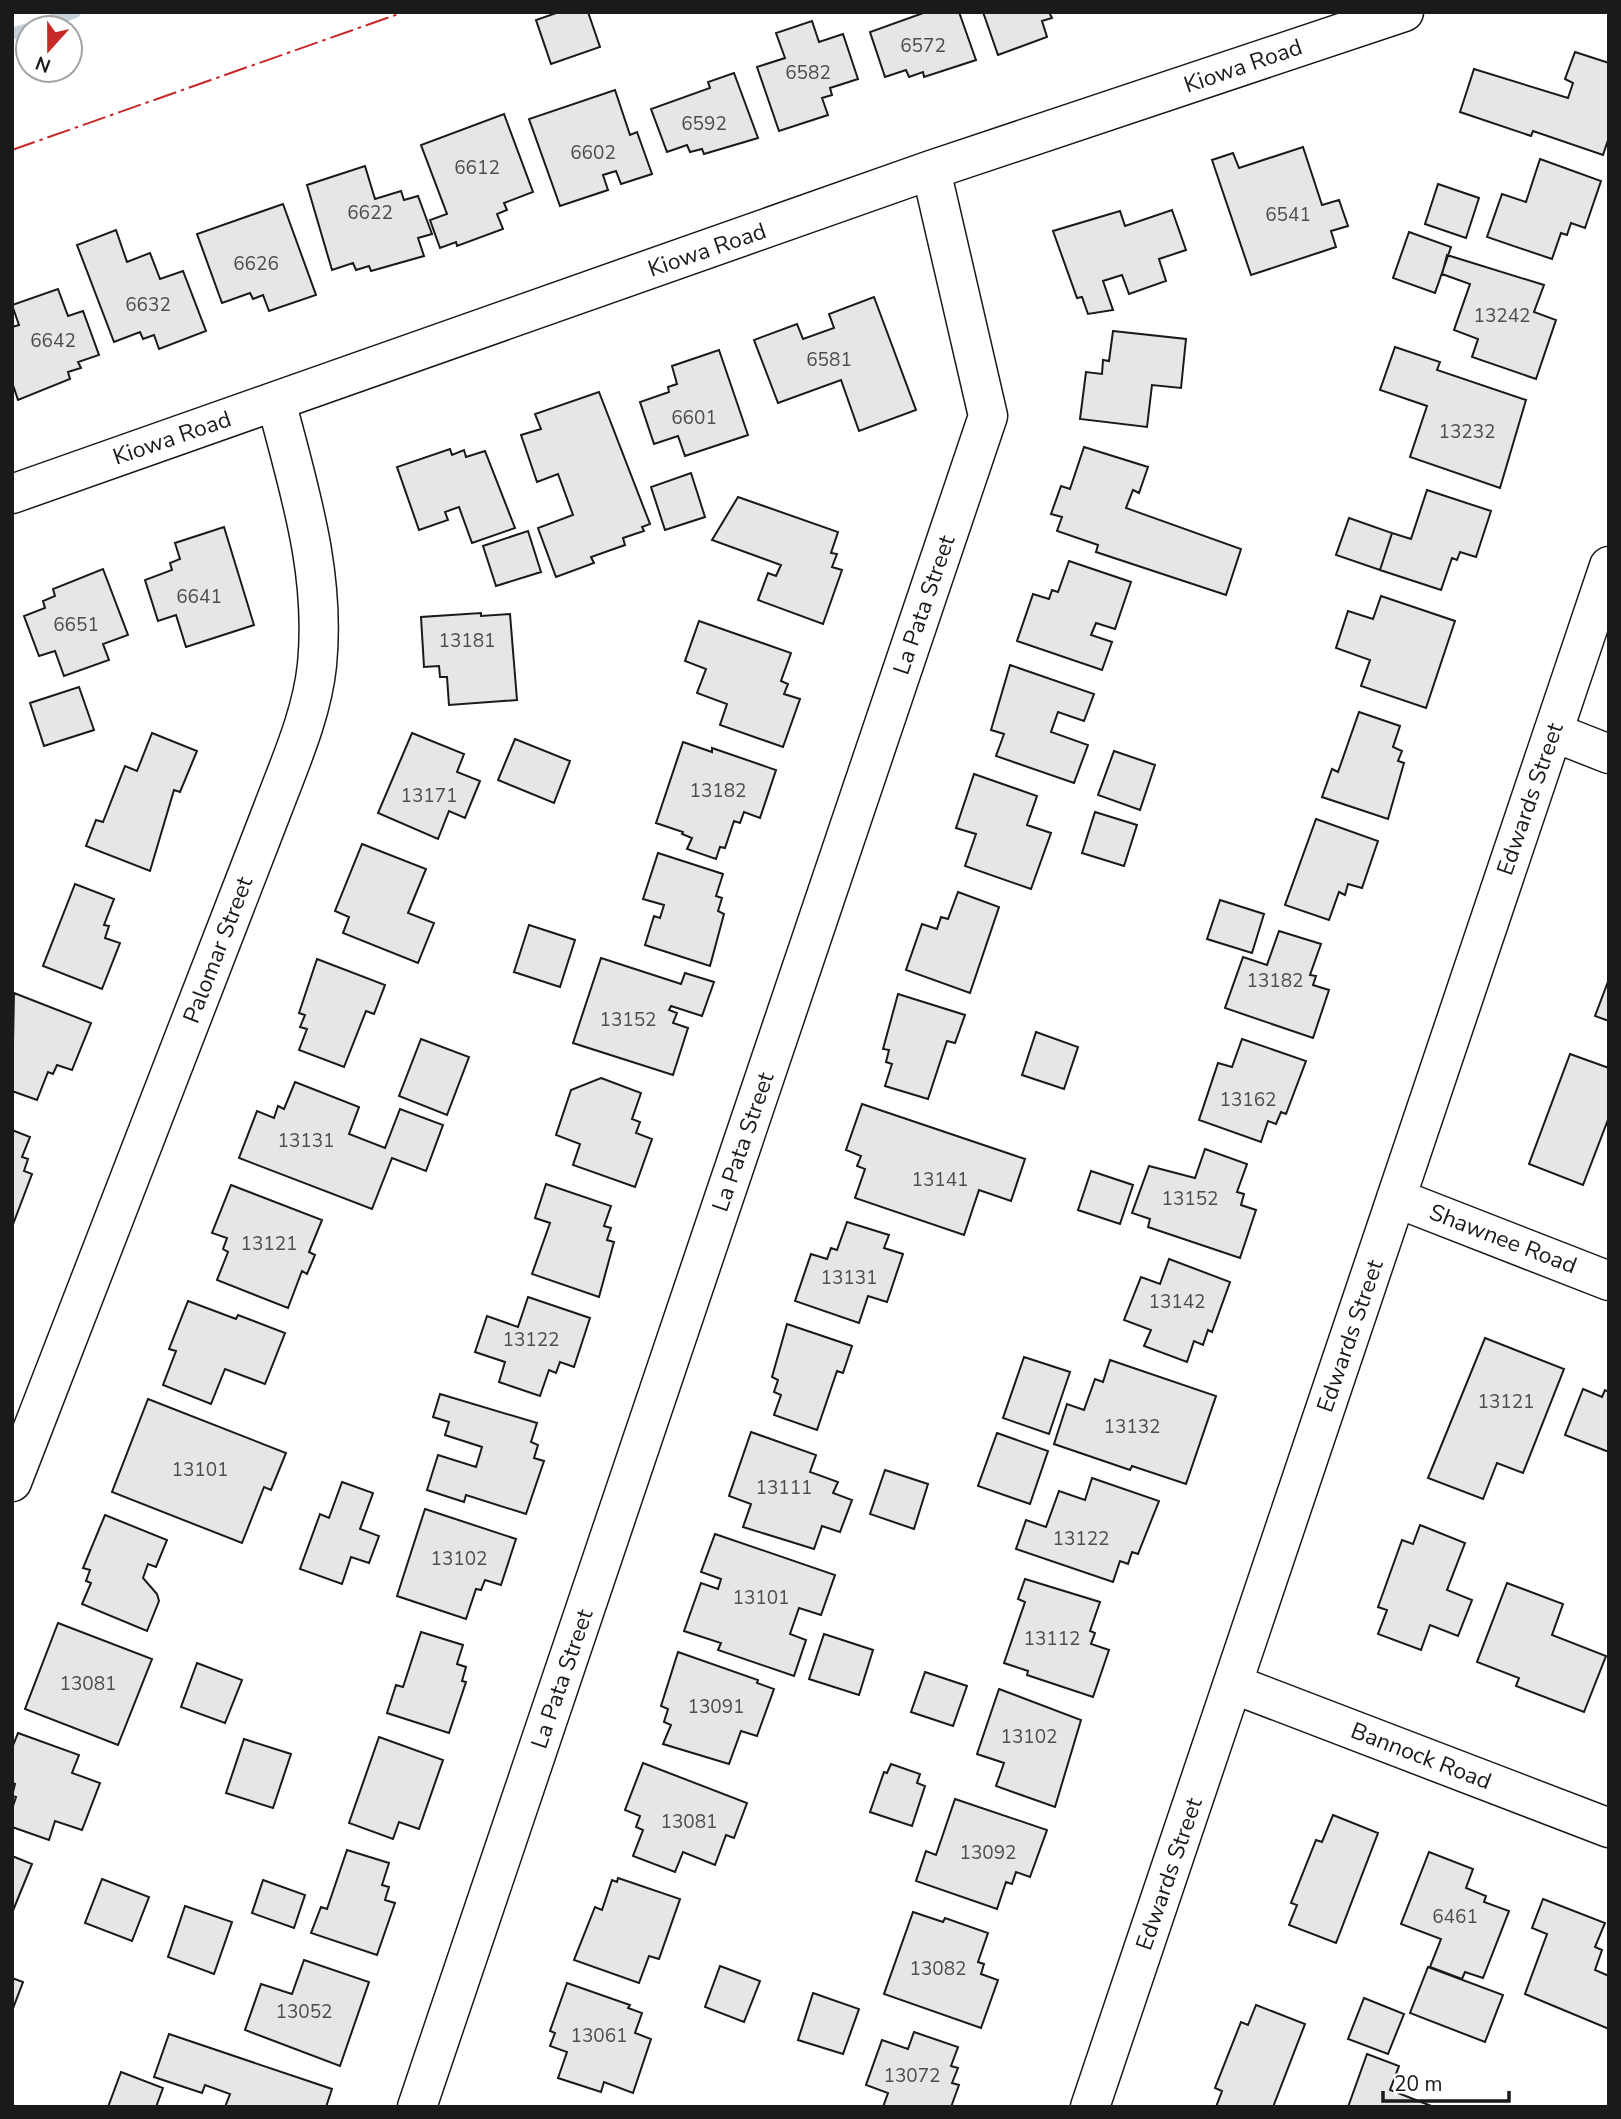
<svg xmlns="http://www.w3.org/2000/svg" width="1621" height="2119" font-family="'Nunito Sans',sans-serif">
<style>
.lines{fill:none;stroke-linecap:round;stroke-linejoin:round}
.stream{stroke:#c6d2dc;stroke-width:12}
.building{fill:#e6e6e6;stroke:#1a1a1a;stroke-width:2}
.minor-casing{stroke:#1a1a1a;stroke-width:41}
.minor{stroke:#fff;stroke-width:38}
.power{stroke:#c62828;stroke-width:2;stroke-dasharray:24 5 3.5 5;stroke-linecap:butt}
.labels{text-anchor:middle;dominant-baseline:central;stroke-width:5;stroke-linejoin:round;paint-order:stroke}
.number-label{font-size:19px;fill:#4d4d4d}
.street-label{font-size:23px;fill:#1a1a1a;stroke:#fff}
</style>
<rect width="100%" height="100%" fill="#fff"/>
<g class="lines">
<path class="stream" d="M 30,28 L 75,12
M 12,34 L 28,29"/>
</g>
<path class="building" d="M 559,12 L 588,12 L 600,47 L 551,64 L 536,20 Z
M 959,12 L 976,60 L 924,77 L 923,72 L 909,77 L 906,70 L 885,77 L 870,32 L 926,12 Z
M 983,12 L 1049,12 L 1052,18 L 1042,21 L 1047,37 L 998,55 Z
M 812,21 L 819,42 L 843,34 L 858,79 L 830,88 L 832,95 L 822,98 L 828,115 L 779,131 L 757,67 L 785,58 L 776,33 Z
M 1575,52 L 1609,63 L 1609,137 L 1603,155 L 1533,131 L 1531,136 L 1460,112 L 1474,69 L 1568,98 L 1573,83 L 1565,79 Z
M 734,73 L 758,138 L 704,154 L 702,149 L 690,152 L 687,145 L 667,152 L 651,109 L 710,88 L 708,82 Z
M 615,90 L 630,135 L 637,132 L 652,174 L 621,184 L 616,171 L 603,175 L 608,190 L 560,206 L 529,119 Z
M 504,114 L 533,192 L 504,203 L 507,210 L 497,214 L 503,229 L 457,246 L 456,242 L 440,248 L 430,220 L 447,214 L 421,145 Z
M 1303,147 L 1322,205 L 1339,200 L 1348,226 L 1331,231 L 1336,247 L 1251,275 L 1212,160 L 1233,153 L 1239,168 Z
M 1540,159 L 1601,181 L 1585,228 L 1571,223 L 1567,235 L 1561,233 L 1552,259 L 1487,237 L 1502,194 L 1526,202 Z
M 365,166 L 375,199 L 401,191 L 404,200 L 418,196 L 432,234 L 418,238 L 424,256 L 371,271 L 369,266 L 356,270 L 353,263 L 332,270 L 307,185 Z
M 1438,184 L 1479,198 L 1466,238 L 1425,224 Z
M 283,204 L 316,295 L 269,311 L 263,295 L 253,299 L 250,293 L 222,303 L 197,234 Z
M 1172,210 L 1186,250 L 1159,259 L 1166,281 L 1129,294 L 1122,275 L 1103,281 L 1113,310 L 1088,314 L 1082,297 L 1077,298 L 1053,231 L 1120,211 L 1125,226 Z
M 116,230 L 127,262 L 150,253 L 160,279 L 183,271 L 206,331 L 159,349 L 154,335 L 143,339 L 140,332 L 114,342 L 77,245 Z
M 1409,232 L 1451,247 L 1435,293 L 1393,278 Z
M 1447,255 L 1544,285 L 1534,312 L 1556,320 L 1536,379 L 1472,357 L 1478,339 L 1454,330 L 1470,284 L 1442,274 Z
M 58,289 L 68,316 L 83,311 L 99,355 L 78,362 L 81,368 L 68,372 L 70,379 L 18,400 L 12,382 L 12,327 L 19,325 L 12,305 Z
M 874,297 L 916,410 L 859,431 L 841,380 L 778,403 L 754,340 L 797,324 L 803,339 L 834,328 L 829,314 Z
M 1113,331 L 1186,339 L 1181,388 L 1152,385 L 1147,427 L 1080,419 L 1086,372 L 1102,374 L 1103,360 L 1109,361 Z
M 1395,347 L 1440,362 L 1437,370 L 1526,400 L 1500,488 L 1410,457 L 1427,406 L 1380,390 Z
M 719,350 L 748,435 L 685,456 L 678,436 L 654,444 L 640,402 L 669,392 L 668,387 L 677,384 L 672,366 Z
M 599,392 L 650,524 L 642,527 L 644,531 L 623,538 L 625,545 L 591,557 L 594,563 L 556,577 L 538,528 L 573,515 L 558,474 L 537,482 L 521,435 L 541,429 L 535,414 Z
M 1084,447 L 1148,467 L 1139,493 L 1133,490 L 1126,508 L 1241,549 L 1226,595 L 1096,552 L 1098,545 L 1057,531 L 1062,517 L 1051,514 L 1061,486 L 1070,489 Z
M 450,449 L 452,455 L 464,450 L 466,457 L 485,451 L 515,528 L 472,543 L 459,507 L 445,512 L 448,520 L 419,530 L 397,467 Z
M 691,473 L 705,517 L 665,530 L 651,487 Z
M 1427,490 L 1491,511 L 1476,557 L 1460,552 L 1457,560 L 1452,558 L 1441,590 L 1380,570 L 1392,533 L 1411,539 Z
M 738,497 L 838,532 L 831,553 L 837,554 L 832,567 L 842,570 L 823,624 L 758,600 L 768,573 L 776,576 L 781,565 L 712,540 Z
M 1349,518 L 1392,533 L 1380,570 L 1336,555 Z
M 224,527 L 254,625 L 186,647 L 176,615 L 158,621 L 145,580 L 172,570 L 170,563 L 180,559 L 175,543 Z
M 528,531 L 541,572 L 496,586 L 483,546 Z
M 1069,561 L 1131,582 L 1115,629 L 1096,623 L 1091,635 L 1112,642 L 1102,670 L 1017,641 L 1033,594 L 1049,599 L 1052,590 L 1058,592 Z
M 103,569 L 128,635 L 103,644 L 109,660 L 64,676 L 55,651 L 39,656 L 24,616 L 45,608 L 43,601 L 55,596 L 53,589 Z
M 1381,596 L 1455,621 L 1426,708 L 1361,686 L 1370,660 L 1336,648 L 1348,611 L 1373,619 Z
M 481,613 L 481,616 L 510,614 L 517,700 L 449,705 L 447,677 L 440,677 L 439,666 L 424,667 L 421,617 Z
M 699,621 L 791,653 L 781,681 L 788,684 L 784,694 L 800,699 L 783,747 L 720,725 L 727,704 L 697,693 L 706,669 L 685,661 Z
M 1010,665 L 1094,694 L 1084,721 L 1058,712 L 1051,732 L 1088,745 L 1074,783 L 996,756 L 1004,734 L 991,730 Z
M 79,687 L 94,730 L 44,746 L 30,703 Z
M 1359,712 L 1400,726 L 1393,747 L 1402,751 L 1398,761 L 1404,763 L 1388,819 L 1322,797 L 1332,769 L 1338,772 Z
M 152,733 L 197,751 L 180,792 L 174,790 L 150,871 L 86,846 L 96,820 L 103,822 L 125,766 L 137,771 Z
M 412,733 L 464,754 L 457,772 L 480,781 L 465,818 L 449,811 L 438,839 L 378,813 Z
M 515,739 L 570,761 L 554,803 L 498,780 Z
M 683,742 L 712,752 L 712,748 L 776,770 L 760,818 L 744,812 L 740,823 L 734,821 L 725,848 L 720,847 L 716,859 L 687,849 L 692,838 L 682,834 L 683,832 L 656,823 Z
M 1114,751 L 1155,765 L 1140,810 L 1098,795 Z
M 974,774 L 1037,796 L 1027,825 L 1051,833 L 1031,889 L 965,866 L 976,834 L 956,828 Z
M 1095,812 L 1137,825 L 1124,866 L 1082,853 Z
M 1316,819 L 1378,841 L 1362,888 L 1348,884 L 1345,895 L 1339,892 L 1329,920 L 1285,905 Z
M 362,844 L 426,869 L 408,913 L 434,923 L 418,963 L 343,933 L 349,917 L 335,911 Z
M 658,853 L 723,874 L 716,896 L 722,898 L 718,911 L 724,914 L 710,966 L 645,945 L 654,916 L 660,918 L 664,905 L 643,899 Z
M 75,884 L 114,899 L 104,925 L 109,926 L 105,938 L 120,943 L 102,989 L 43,966 Z
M 958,892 L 999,907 L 970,993 L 906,970 L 922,924 L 937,929 L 941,917 L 948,919 Z
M 1220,900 L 1264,914 L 1252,953 L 1207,939 Z
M 529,925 L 575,940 L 560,987 L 514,972 Z
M 1279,931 L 1321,944 L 1310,975 L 1316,976 L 1313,985 L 1329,990 L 1313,1038 L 1225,1008 L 1243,957 L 1267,965 Z
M 601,958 L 681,984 L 685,973 L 714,982 L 702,1016 L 671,1006 L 669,1010 L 677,1013 L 673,1023 L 688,1028 L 673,1075 L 573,1043 Z
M 317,959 L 385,985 L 374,1014 L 366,1011 L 344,1067 L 299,1050 L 307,1029 L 300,1027 L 305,1015 L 299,1013 Z
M 1609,979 L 1609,1021 L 1595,1016 Z
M 14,993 L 91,1023 L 72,1070 L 57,1065 L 53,1074 L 48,1072 L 37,1100 L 12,1091 Z
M 898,994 L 965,1015 L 955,1043 L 947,1041 L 928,1099 L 885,1086 L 892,1064 L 886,1062 L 889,1050 L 883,1049 Z
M 1036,1032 L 1078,1047 L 1064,1089 L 1022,1075 Z
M 421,1039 L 469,1057 L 447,1115 L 399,1096 Z
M 1242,1039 L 1306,1061 L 1286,1114 L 1281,1112 L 1276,1124 L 1268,1121 L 1261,1142 L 1199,1120 L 1218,1063 L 1232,1067 Z
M 1570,1054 L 1609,1068 L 1609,1117 L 1583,1185 L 1529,1164 Z
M 601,1078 L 641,1093 L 632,1119 L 640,1122 L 636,1133 L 652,1139 L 635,1187 L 573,1165 L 580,1144 L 556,1135 L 571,1090 Z
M 295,1082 L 359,1107 L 349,1134 L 385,1148 L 400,1109 L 443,1125 L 426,1171 L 392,1158 L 372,1209 L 239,1158 L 257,1111 L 274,1118 L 278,1106 L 284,1109 Z
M 862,1104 L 1025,1159 L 1011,1201 L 979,1190 L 964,1235 L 855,1198 L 865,1169 L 857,1166 L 861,1156 L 846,1150 Z
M 12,1130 L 30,1137 L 22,1157 L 28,1159 L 24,1171 L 32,1174 L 12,1227 Z
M 1205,1149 L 1247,1164 L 1237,1192 L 1244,1194 L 1241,1205 L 1256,1210 L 1240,1258 L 1148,1227 L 1150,1219 L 1132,1213 L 1149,1166 L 1195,1178 Z
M 1091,1171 L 1133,1185 L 1120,1224 L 1078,1210 Z
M 546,1184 L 611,1206 L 604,1226 L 611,1228 L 607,1240 L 614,1242 L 599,1297 L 532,1274 L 550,1223 L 535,1218 Z
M 231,1185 L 322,1220 L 309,1252 L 315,1255 L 307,1274 L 302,1271 L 288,1308 L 217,1280 L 228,1252 L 223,1249 L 227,1238 L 212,1233 Z
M 847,1222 L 889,1235 L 884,1248 L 903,1254 L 887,1302 L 868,1296 L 859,1323 L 795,1301 L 811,1254 L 827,1259 L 831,1248 L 837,1250 Z
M 1169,1259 L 1230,1282 L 1212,1332 L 1208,1330 L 1203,1345 L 1194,1341 L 1187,1362 L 1144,1346 L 1151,1330 L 1124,1320 L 1141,1277 L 1160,1284 Z
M 528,1297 L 590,1318 L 574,1367 L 560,1362 L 556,1373 L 549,1370 L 540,1396 L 499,1382 L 505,1362 L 475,1352 L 487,1316 L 518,1327 Z
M 188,1301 L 236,1319 L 238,1315 L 285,1333 L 265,1384 L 225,1369 L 211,1404 L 163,1385 L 176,1351 L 169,1349 Z
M 787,1324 L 852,1346 L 843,1373 L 837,1371 L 817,1430 L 774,1415 L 781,1395 L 774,1392 L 778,1380 L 772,1377 Z
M 1485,1338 L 1564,1369 L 1523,1473 L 1497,1463 L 1483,1499 L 1428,1478 Z
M 1024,1357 L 1070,1372 L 1049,1434 L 1003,1418 Z
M 1110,1360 L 1216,1396 L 1186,1484 L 1132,1466 L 1130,1470 L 1054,1444 L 1067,1404 L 1084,1410 L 1095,1379 L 1103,1382 Z
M 1583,1389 L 1602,1397 L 1605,1390 L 1609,1392 L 1609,1452 L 1565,1435 Z
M 440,1394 L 537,1423 L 531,1442 L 538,1445 L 534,1458 L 544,1461 L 526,1514 L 466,1495 L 464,1502 L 427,1490 L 438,1455 L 476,1467 L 482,1447 L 445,1435 L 449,1422 L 433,1417 Z
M 148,1399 L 286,1453 L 271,1490 L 264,1487 L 242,1543 L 112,1492 Z
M 751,1432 L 816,1455 L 810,1472 L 838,1482 L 833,1493 L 852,1500 L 840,1532 L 822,1526 L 814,1549 L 743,1527 L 751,1504 L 729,1496 Z
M 997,1433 L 1048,1451 L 1030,1504 L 978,1486 Z
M 885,1470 L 928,1484 L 914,1529 L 870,1514 Z
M 1092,1478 L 1159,1501 L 1138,1554 L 1132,1552 L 1128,1564 L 1120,1561 L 1113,1582 L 1016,1549 L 1026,1520 L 1046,1527 L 1059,1491 L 1085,1500 Z
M 342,1482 L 373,1493 L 360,1529 L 379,1536 L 369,1563 L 351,1557 L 342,1584 L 300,1569 L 320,1514 L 329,1518 Z
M 425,1509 L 516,1539 L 501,1585 L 485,1580 L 481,1590 L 476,1589 L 466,1619 L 397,1596 Z
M 105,1515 L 167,1540 L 156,1567 L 148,1564 L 143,1578 L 157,1594 L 159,1601 L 147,1631 L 82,1604 L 91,1583 L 86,1581 L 90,1570 L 83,1568 Z
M 1420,1525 L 1465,1543 L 1447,1590 L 1472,1600 L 1458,1636 L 1430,1625 L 1421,1650 L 1378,1634 L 1387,1610 L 1378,1607 L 1402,1540 L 1413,1544 Z
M 715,1534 L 835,1575 L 821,1615 L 799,1608 L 790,1634 L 806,1640 L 794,1676 L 718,1650 L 721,1643 L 684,1631 L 701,1583 L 718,1589 L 721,1579 L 701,1572 Z
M 1025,1579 L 1100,1602 L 1090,1631 L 1095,1633 L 1091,1644 L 1109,1650 L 1093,1697 L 1027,1675 L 1028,1671 L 1004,1663 L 1025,1602 L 1018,1599 Z
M 1507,1583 L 1563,1604 L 1552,1635 L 1606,1656 L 1584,1712 L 1516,1686 L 1519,1678 L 1477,1662 Z
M 58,1623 L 152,1659 L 118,1745 L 25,1709 Z
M 421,1632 L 463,1645 L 457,1664 L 466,1667 L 462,1681 L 466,1682 L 449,1733 L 387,1713 L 396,1685 L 403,1687 Z
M 824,1634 L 873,1650 L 859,1695 L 809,1679 Z
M 678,1652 L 758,1680 L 757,1683 L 774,1689 L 757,1736 L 741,1731 L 729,1764 L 663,1744 L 671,1725 L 664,1722 L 668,1709 L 661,1706 Z
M 197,1663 L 242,1680 L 225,1723 L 181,1707 Z
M 925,1672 L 967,1686 L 953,1726 L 911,1712 Z
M 999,1689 L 1081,1720 L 1055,1807 L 996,1786 L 1004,1763 L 977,1754 Z
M 18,1733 L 79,1755 L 72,1773 L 100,1783 L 82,1830 L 55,1821 L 49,1840 L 12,1827 L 12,1809 L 16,1797 L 12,1796 L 15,1784 L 12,1783 L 12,1748 Z
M 379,1737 L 443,1760 L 419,1829 L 399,1822 L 393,1839 L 349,1823 Z
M 244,1739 L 291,1754 L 273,1808 L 226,1793 Z
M 643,1763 L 747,1803 L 734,1838 L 726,1835 L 715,1865 L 683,1852 L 675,1872 L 633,1856 L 643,1830 L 636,1827 L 640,1816 L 625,1810 Z
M 891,1764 L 920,1774 L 917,1783 L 925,1786 L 912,1826 L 870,1812 L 884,1772 L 887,1773 Z
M 955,1799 L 1047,1830 L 1030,1877 L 1016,1872 L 1012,1884 L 1006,1882 L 997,1909 L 916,1881 L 926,1851 L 936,1855 Z
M 1333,1815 L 1378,1833 L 1336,1943 L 1289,1925 L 1297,1905 L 1291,1903 L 1316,1840 L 1322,1842 Z
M 347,1850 L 389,1863 L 382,1885 L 389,1887 L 385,1900 L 395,1903 L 377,1955 L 311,1933 L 321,1907 L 327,1909 Z
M 1429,1852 L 1473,1869 L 1466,1888 L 1486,1896 L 1484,1902 L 1509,1911 L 1483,1978 L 1465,1972 L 1462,1979 L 1430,1967 L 1441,1939 L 1401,1924 Z
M 12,1856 L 32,1864 L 12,1913 Z
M 618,1878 L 680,1899 L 659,1959 L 649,1956 L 639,1983 L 574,1960 L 595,1907 L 602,1910 L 612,1880 L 617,1882 Z
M 102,1879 L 149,1897 L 132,1941 L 85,1923 Z
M 263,1880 L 305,1895 L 294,1928 L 252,1913 Z
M 1543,1899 L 1605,1923 L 1595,1947 L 1602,1950 L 1595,1970 L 1609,1976 L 1609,2029 L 1525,1994 L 1547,1934 L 1532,1928 Z
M 185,1906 L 232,1922 L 214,1974 L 168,1957 Z
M 913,1912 L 943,1922 L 945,1918 L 988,1933 L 978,1962 L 984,1964 L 981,1974 L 998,1980 L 981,2028 L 884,1994 Z
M 304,1960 L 369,1982 L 340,2066 L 245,2030 L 261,1984 L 292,1994 Z
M 720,1966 L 760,1981 L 744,2022 L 705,2007 Z
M 1428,1967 L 1503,1995 L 1485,2042 L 1410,2013 Z
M 12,1978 L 23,1982 L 12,2011 Z
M 567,1983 L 630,2005 L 628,2008 L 642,2013 L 635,2033 L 651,2039 L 633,2093 L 604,2082 L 601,2092 L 558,2078 L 567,2052 L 550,2046 L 555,2033 L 550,2031 Z
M 813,1993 L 859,2009 L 843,2054 L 798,2040 Z
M 1364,1998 L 1404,2014 L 1388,2054 L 1348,2039 Z
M 1256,2005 L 1305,2024 L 1273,2107 L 1216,2107 L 1222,2091 L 1215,2088 L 1241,2022 L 1248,2025 Z
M 914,2032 L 958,2047 L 951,2066 L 958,2068 L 952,2083 L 959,2085 L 951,2107 L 883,2107 L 888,2093 L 866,2085 L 882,2040 L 908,2049 Z
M 169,2034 L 332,2089 L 326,2107 L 225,2107 L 230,2094 L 205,2085 L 202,2093 L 154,2077 Z
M 1367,2054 L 1399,2066 L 1390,2090 L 1434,2107 L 1348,2107 Z
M 121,2072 L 163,2088 L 156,2107 L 108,2107 Z"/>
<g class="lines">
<defs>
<path id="minor" d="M 12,494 L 931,170 L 1404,12
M 1553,732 L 1609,754
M 1396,1198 L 1609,1281
M 12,1482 L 273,808 C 290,763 312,714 317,665 C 326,572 299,490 276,401
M 1233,1684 L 1609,1828
M 417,2107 L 988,416 L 931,170
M 1090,2107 L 1609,566"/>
</defs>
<use href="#minor" class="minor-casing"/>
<use href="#minor" class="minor"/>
<path class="power" d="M 12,150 L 404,12"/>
</g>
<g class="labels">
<g class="number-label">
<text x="923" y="46">6572</text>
<text x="808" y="73">6582</text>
<text x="704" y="124">6592</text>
<text x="593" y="153">6602</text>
<text x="477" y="168">6612</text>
<text x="370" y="213">6622</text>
<text x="1288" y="215">6541</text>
<text x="256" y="264">6626</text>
<text x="148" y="305">6632</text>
<text x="1502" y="316">13242</text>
<text x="53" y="341">6642</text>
<text x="829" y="360">6581</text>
<text x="694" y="418">6601</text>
<text x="1467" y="432">13232</text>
<text x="199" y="597">6641</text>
<text x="76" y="625">6651</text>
<text x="467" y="641">13181</text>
<text x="718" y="791">13182</text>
<text x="429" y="796">13171</text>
<text x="1275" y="981">13182</text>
<text x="628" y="1020">13152</text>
<text x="1248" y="1100">13162</text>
<text x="306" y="1141">13131</text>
<text x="940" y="1180">13141</text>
<text x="1190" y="1199">13152</text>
<text x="269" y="1244">13121</text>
<text x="849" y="1278">13131</text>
<text x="1177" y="1302">13142</text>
<text x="531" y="1340">13122</text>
<text x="1506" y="1402">13121</text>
<text x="1132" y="1427">13132</text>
<text x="200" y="1470">13101</text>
<text x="784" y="1488">13111</text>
<text x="1081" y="1539">13122</text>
<text x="459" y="1559">13102</text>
<text x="761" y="1598">13101</text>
<text x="1052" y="1639">13112</text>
<text x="88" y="1684">13081</text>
<text x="716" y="1707">13091</text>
<text x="1029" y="1737">13102</text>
<text x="689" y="1822">13081</text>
<text x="988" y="1853">13092</text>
<text x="1455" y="1917">6461</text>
<text x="938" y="1969">13082</text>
<text x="304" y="2012">13052</text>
<text x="599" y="2036">13061</text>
<text x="912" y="2076">13072</text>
</g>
<g class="street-label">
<text transform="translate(1243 66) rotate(-19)">Kiowa Road</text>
<text transform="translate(707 250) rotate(-19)">Kiowa Road</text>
<text transform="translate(172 438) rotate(-19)">Kiowa Road</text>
<text transform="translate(924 605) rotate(-71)">La Pata Street</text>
<text transform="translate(1530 799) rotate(-71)">Edwards Street</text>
<text transform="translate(218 950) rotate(-69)">Palomar Street</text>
<text transform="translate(743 1142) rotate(-71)">La Pata Street</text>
<text transform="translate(1503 1239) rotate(21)">Shawnee Road</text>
<text transform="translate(1350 1336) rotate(-71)">Edwards Street</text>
<text transform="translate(562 1679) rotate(-71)">La Pata Street</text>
<text transform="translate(1421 1756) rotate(21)">Bannock Road</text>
<text transform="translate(1169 1874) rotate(-71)">Edwards Street</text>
</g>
</g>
<rect width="1621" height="2119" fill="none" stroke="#1a1a1a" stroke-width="28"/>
<g transform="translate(49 49) rotate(201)"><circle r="33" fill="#ffffff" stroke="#a3a3a3" stroke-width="2"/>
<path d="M0-5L12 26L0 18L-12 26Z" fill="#c62828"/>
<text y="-10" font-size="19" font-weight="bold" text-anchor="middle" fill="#1a1a1a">N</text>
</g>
<path d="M1383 2091v10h126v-10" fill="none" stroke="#1a1a1a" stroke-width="3.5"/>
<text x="1394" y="2091" font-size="21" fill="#1a1a1a" stroke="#ffffff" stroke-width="5" paint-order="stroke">20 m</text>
</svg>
